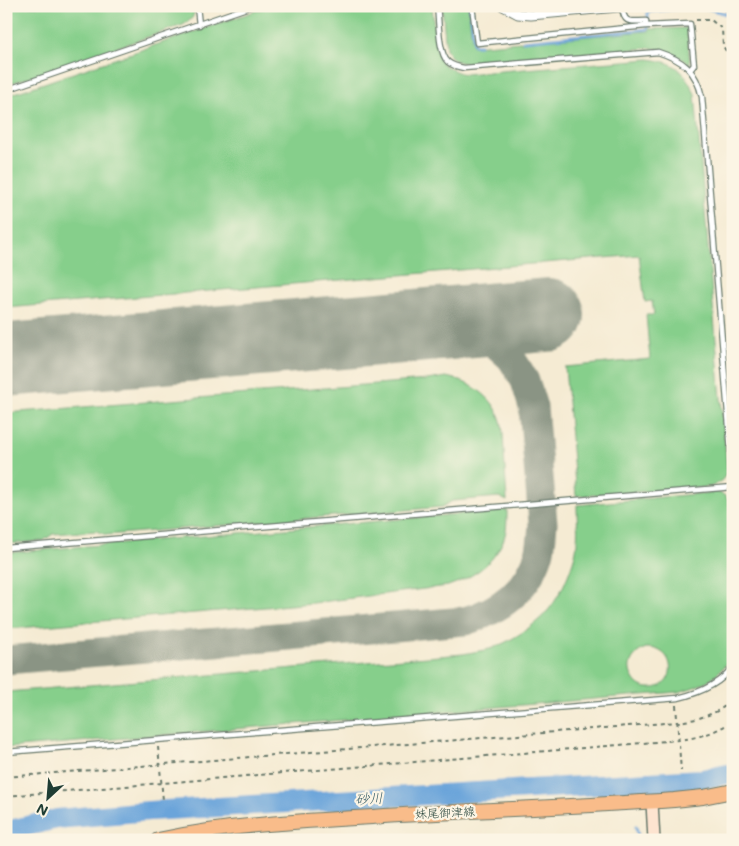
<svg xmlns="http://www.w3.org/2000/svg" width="739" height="846" font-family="Mali,'Klee One',sans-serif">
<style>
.grass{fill:#86cf8b;stroke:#528660;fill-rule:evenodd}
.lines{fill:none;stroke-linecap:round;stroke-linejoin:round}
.stream{stroke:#6ba4da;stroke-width:3}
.river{stroke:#6ba4da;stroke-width:20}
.taxiway{stroke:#8a9484;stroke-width:29}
.runway{stroke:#8a9484;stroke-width:74}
.lane-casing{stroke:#6a7a6c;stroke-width:7}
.street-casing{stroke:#6a7a6c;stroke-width:11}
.secondary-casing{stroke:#6a7a6c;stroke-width:14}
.primary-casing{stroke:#6a7a6c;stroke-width:16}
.path{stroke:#6a7a6c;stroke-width:2;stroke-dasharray:4 4;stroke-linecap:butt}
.lane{stroke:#fff;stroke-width:4.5}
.street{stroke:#fff;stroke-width:9}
.secondary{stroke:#fde4d0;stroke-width:11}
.primary{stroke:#f9bc8a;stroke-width:14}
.labels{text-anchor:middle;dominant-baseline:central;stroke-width:4.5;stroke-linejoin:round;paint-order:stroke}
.street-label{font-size:12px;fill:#1f3d34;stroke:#fcf5e5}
.water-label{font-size:14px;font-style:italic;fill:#365c66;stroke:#fcf5e5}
</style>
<rect width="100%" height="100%" fill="#fcf5e5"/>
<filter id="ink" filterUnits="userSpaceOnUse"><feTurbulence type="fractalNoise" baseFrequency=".02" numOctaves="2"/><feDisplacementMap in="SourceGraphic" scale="10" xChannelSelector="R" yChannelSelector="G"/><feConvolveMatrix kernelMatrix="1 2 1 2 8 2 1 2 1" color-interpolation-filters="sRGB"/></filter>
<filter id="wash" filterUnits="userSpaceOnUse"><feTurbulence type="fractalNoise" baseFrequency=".0096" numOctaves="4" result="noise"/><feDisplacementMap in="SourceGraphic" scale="20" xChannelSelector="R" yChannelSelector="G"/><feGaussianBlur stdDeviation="1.12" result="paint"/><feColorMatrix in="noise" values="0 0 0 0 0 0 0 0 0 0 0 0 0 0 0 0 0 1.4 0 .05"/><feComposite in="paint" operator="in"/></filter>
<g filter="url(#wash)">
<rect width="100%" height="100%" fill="#f5ebd3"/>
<path class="grass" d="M 25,6 L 194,6 C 195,18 192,19 183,25 L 6,85 L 6,9 Z
M 270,6 L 432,6 C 434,20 434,55 443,64 C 449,69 457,72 464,74 L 649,59 C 677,63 682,68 695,94 L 727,470 C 724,480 720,483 710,487 L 576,496 L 565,367 L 650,359 L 646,315 L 654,315 L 652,301 L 645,302 L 639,255 L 6,308 L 6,157 L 10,156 L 10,150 L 6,150 L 6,96 Z
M 442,6 L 468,6 L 473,46 L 649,31 L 650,29 L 687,28 L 690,64 C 677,55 666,49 650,48 L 467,63 C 457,63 451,59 446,49 Z
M 446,377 C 467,381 489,393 498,413 C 504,425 503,438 504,451 C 505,468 506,485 507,501 L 499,497 L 452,501 L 442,507 L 106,535 L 97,531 L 53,534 L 43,541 L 6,544 L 6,413 L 427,380 Z
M 717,492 L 724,495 L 729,501 L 733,540 L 733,656 C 716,678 705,685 678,692 L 6,748 L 6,692 L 463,654 C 472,652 481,651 490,649 C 510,642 537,625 550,608 C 561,594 570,573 575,555 C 579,539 577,522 577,505 ZM 646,648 C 679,647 677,690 649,688 C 642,688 636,684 633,678 C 625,666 633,653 646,648 Z
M 507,510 C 507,522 507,535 501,545 C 491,566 469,579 448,586 L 313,603 L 6,629 L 6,553 Z"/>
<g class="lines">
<path class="stream" d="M 470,6 L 474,45 L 480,45
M 648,19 L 648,12 L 693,7 L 707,8 L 733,16
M 523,41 L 648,29 L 648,27
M 626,783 L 627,787
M 636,827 L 639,840"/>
<path class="river" d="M 6,831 L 57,819 L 149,811 L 702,779 L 733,773"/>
<path class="taxiway" d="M 6,660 L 465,621 C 500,611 528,589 539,554 C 542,544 542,533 543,523 L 533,407 L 525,381 L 518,369 L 511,358 L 492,341 L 472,328 L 457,323"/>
<path class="runway" d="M 6,360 L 548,315"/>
</g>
</g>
<g filter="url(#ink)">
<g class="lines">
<defs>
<path id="lane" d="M 197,6 L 199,25
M 437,6 C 439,20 438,53 448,62 C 453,66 458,67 464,68 L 658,52 C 683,60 696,70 702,97 L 733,475
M 472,6 L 477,43 L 646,26 L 690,24 L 694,65 L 690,70
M 622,7 C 624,25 631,21 646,21 L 646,26
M 6,90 L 252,6
M 6,548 L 733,487
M 6,752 L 678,698 C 699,693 721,684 733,666"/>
<path id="street" d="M 503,6 L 518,14 L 531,15 L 629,6
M 728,6 L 733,8"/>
<path id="secondary" d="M 652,802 L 654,840"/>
<path id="primary" d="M 158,840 C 228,825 300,821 372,817 C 472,810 573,807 674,800 L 703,797 L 733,791"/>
</defs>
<use href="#lane" class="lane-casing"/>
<use href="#street" class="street-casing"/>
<use href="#secondary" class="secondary-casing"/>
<use href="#primary" class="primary-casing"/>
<path class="path" d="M 696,20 L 711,20 L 722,29 L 723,46 L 733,62
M 676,705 L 681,771
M 158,747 L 163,800
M 6,777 L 677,722 C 698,720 717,714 733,700
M 6,796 L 679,740 C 701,737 714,733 733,721"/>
<use href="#lane" class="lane"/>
<use href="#street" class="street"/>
<use href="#secondary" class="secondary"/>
<use href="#primary" class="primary"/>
</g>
</g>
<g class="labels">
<g class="street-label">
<text transform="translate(445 812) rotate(-3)">妹尾御津線</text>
</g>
<g class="water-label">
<text transform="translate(369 798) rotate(-3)">砂川</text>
</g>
</g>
<rect width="739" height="846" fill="none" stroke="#fcf5e5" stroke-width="25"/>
<g transform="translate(48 798) rotate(206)" stroke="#fcf5e5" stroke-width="4" paint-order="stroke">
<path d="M0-4L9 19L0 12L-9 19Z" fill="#1f3d34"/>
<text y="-8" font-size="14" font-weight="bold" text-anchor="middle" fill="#1f3d34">N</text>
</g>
</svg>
